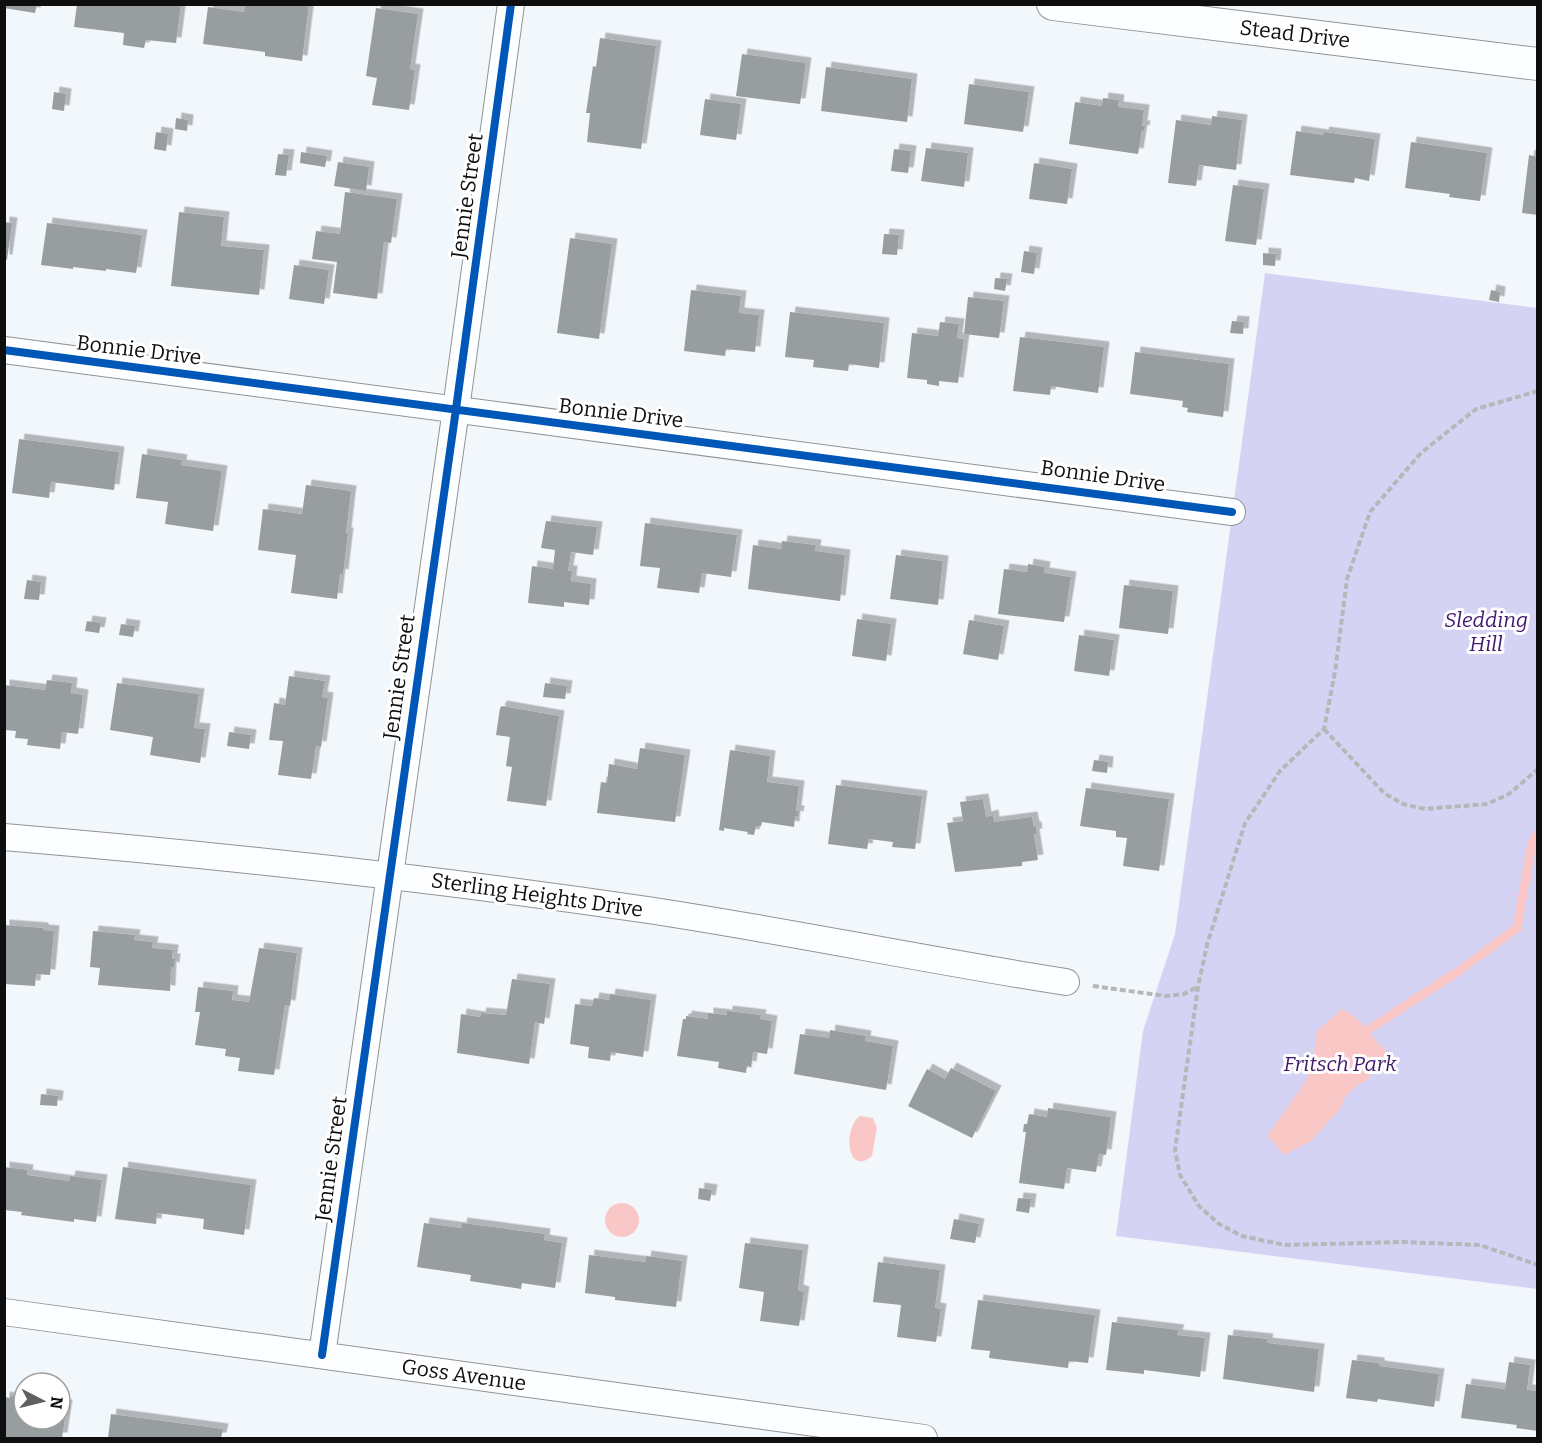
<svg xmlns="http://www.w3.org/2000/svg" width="1542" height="1443" font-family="Bitter,serif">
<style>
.green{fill:#d5d3f4}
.water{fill:#f9c7c6}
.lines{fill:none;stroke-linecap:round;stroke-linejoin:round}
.stream{stroke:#f9c7c6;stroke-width:9}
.building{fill:#989d9f;filter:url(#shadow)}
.minor-casing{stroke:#919395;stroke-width:28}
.tertiary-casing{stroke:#919395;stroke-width:34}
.path{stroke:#b6b7b8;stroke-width:4;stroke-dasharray:6 3;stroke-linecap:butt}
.minor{stroke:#fdfeff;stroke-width:26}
.tertiary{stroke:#fdfeff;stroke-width:32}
.cycleway-casing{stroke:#fff;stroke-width:11}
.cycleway{stroke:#0057b8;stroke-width:8}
.labels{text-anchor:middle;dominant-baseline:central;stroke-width:6;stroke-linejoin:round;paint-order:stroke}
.street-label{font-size:21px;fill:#0e0e0e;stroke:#fff}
.park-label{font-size:21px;font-style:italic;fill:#40186c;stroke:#fff}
</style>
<defs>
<filter id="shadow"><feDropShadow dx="5.5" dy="-5.5" stdDeviation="0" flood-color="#0004"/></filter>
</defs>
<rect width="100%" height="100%" fill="#f2f7fc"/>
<path class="green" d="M 1265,273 L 1537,308 L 1537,1289 L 1116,1236 L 1143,1031 L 1175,934 Z"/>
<path class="water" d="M 1342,1009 C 1362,1018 1370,1036 1386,1051 L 1378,1066 L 1367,1080 L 1356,1086 L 1345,1097 L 1340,1109 L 1311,1141 L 1284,1155 L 1267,1136 L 1306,1081 L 1314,1054 L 1317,1031 Z
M 860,1116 L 873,1118 L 877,1128 L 872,1156 C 846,1178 843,1127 860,1116 Z
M605 1220a17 17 0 1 1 34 0a17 17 0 1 1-34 0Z"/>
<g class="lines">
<path class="stream" d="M 1368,1030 L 1460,970 L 1517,928 L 1532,843 L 1538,833"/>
</g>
<path class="building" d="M 4,4 L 37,4 L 35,13 L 4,8 Z
M 77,4 L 181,4 L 176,43 L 146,40 L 144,48 L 123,45 L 124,33 L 74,27 Z
M 245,4 L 309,4 L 302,61 L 265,56 L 265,52 L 203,44 L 208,7 L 244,12 Z
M 376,8 L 418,14 L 410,69 L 415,70 L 409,110 L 372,105 L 377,78 L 366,76 Z
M 600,38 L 656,46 L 641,149 L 587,142 L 590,113 L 586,113 L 593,66 L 596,67 Z
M 742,54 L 806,63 L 800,104 L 736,96 Z
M 826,67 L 912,79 L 907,122 L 821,111 Z
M 969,84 L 1029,92 L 1023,132 L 964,124 Z
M 54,92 L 66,94 L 64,111 L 52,109 Z
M 1103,98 L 1119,100 L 1118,107 L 1144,110 L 1142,126 L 1145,126 L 1144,131 L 1142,130 L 1138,154 L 1069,144 L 1075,102 L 1102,106 Z
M 705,99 L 741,104 L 736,140 L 700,135 Z
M 1212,116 L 1242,120 L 1236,170 L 1199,165 L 1196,186 L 1168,183 L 1176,120 L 1211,125 Z
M 176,118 L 188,120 L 187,131 L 175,129 Z
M 1296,131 L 1323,135 L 1324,132 L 1375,139 L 1369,181 L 1355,178 L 1354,183 L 1290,175 Z
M 156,132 L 168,134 L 166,151 L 154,149 Z
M 1411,142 L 1487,153 L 1480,201 L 1449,197 L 1450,194 L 1405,188 Z
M 926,148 L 968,153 L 964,187 L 921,181 Z
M 894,149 L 911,151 L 908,173 L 891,171 Z
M 301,152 L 327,156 L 325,167 L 300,163 Z
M 278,154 L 289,155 L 286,176 L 275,175 Z
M 1529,155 L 1538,157 L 1538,215 L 1522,213 Z
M 338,162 L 369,167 L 366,191 L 334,186 Z
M 1034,163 L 1072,169 L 1067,204 L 1029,199 Z
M 1233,185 L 1264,189 L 1256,245 L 1225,241 Z
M 345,192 L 397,199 L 391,243 L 384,242 L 377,299 L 333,293 L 337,262 L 312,259 L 316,231 L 340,234 Z
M 179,212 L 224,217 L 221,246 L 264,250 L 259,295 L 171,286 Z
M 4,222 L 12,223 L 7,260 L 4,260 Z
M 47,223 L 142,235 L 136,273 L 106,269 L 106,271 L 73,267 L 73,269 L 41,265 Z
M 884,234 L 899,235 L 897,255 L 882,254 Z
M 570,238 L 612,244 L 599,339 L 557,333 Z
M 1024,251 L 1037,253 L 1034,274 L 1021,272 Z
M 1263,253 L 1276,254 L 1275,266 L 1263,265 Z
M 294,265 L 329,270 L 324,304 L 289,299 Z
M 995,278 L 1007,279 L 1005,291 L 994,289 Z
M 691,290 L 741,296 L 739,313 L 759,315 L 755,352 L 726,349 L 725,356 L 684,351 Z
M 1491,290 L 1500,292 L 1499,302 L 1489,300 Z
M 968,297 L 1004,301 L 999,338 L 964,334 Z
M 790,312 L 884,323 L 879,368 L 849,364 L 848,371 L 813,367 L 814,360 L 785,357 Z
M 1232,321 L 1244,322 L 1243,334 L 1230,333 Z
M 940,322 L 959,324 L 957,338 L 964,339 L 958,383 L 939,381 L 939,386 L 927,384 L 927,380 L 907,378 L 912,333 L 938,336 Z
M 1020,337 L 1104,347 L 1098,393 L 1051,386 L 1050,395 L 1013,391 Z
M 1135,352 L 1229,364 L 1223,417 L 1187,412 L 1188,408 L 1182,407 L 1183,401 L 1130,394 Z
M 19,439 L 119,452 L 114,490 L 51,482 L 49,498 L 12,493 Z
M 142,454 L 182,460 L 181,465 L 222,471 L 213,531 L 165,524 L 168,502 L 136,498 Z
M 306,485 L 351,491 L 346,533 L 348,533 L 343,575 L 340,574 L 337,599 L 291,593 L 296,555 L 258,550 L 263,509 L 302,514 Z
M 546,521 L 597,527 L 593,555 L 571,552 L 568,571 L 572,571 L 571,581 L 591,584 L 589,605 L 564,602 L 564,607 L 528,603 L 532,566 L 553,569 L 555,550 L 541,548 Z
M 645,523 L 737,535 L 731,577 L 702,573 L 699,593 L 657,588 L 660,568 L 640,566 Z
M 782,541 L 816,545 L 815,551 L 845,555 L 840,601 L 748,589 L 753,545 L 781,549 Z
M 896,555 L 943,561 L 938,605 L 890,599 Z
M 1028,564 L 1045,567 L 1044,573 L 1071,577 L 1064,622 L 998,614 L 1004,569 L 1027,572 Z
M 27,580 L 41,582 L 39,600 L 24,599 Z
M 1124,585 L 1173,591 L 1168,634 L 1119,628 Z
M 857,619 L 891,624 L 886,661 L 852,656 Z
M 969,620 L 1004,626 L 998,660 L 963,654 Z
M 87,621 L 101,623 L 99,633 L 85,631 Z
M 121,624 L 135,626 L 133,637 L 119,635 Z
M 1079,635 L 1114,640 L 1109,676 L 1074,671 Z
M 289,676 L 325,681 L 322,697 L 328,698 L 321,747 L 316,746 L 311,779 L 278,775 L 283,741 L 269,740 L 274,703 L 285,705 Z
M 47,680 L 72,683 L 71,693 L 83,695 L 78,734 L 62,732 L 60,749 L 27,745 L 28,739 L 15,738 L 16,731 L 4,730 L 4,685 L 45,690 Z
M 117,683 L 199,694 L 194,728 L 205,729 L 200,763 L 150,755 L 153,737 L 110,730 Z
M 545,683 L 567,686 L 565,699 L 543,697 Z
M 502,706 L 559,716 L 546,806 L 507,801 L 512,767 L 506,766 L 510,737 L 496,735 L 500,708 Z
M 229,732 L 251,735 L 249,749 L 227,746 Z
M 640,748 L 685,755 L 675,822 L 597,813 L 601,782 L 607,783 L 609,764 L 637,769 Z
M 730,750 L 770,756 L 767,782 L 799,786 L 796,811 L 799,811 L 798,817 L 795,816 L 794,827 L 762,822 L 761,826 L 756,826 L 754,835 L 747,834 L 748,832 L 724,828 L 724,831 L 719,830 Z
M 1094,760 L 1108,762 L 1107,773 L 1092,771 Z
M 836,785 L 922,796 L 915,849 L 892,847 L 893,842 L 869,839 L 867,849 L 828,844 Z
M 1086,788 L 1169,799 L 1159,871 L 1123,866 L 1127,838 L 1116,837 L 1116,831 L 1080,826 Z
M 983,799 L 986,817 L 993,815 L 994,822 L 1032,817 L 1034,827 L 1036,827 L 1037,834 L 1034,834 L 1038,860 L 1022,862 L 1022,866 L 955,872 L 947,823 L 963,821 L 960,802 Z
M 4,925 L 43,928 L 43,930 L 54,931 L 50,975 L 36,974 L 35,986 L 4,984 Z
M 93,931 L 135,935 L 134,940 L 153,942 L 152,948 L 173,950 L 172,959 L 175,959 L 174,968 L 171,967 L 170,991 L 98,985 L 100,968 L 90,967 Z
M 259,948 L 297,953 L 290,1006 L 285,1005 L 274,1075 L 238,1071 L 240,1058 L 225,1056 L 226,1049 L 195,1045 L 200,1012 L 195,1012 L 198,987 L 233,991 L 232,1000 L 249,1002 Z
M 512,979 L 550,984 L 544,1024 L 535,1022 L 529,1064 L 457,1053 L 461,1014 L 480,1017 L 481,1013 L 506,1015 Z
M 610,994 L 651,1000 L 643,1057 L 611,1052 L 610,1061 L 588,1058 L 589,1047 L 570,1044 L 575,1004 L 592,1006 L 594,998 L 609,1000 Z
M 727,1011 L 761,1015 L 760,1019 L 772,1021 L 767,1054 L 753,1052 L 751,1067 L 747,1066 L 746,1073 L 718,1068 L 719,1062 L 677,1056 L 683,1019 L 686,1019 L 686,1016 L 708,1019 L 708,1013 L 727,1015 Z
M 830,1030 L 866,1036 L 865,1041 L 893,1046 L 886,1090 L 794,1074 L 800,1034 L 829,1038 Z
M 951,1068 L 996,1091 L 972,1138 L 908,1106 L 927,1069 L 945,1079 Z
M 41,1094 L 58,1096 L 57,1106 L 40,1105 Z
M 1048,1108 L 1111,1117 L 1106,1155 L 1099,1154 L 1096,1172 L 1067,1168 L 1064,1189 L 1019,1183 L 1026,1132 L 1023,1132 L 1024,1124 L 1027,1124 L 1029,1114 L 1047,1117 Z
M 4,1167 L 28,1170 L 27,1175 L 69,1181 L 70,1176 L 102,1180 L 96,1222 L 74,1219 L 74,1222 L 21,1215 L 22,1212 L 4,1210 Z
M 123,1167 L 251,1185 L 244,1235 L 203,1229 L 204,1219 L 157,1213 L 156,1224 L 115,1219 Z
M 699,1188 L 712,1190 L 710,1201 L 698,1199 Z
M 1018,1198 L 1031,1199 L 1029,1213 L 1016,1211 Z
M 954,1219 L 979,1224 L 975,1243 L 950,1239 Z
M 424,1223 L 461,1228 L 462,1223 L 545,1234 L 544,1240 L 562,1243 L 555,1288 L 522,1283 L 521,1289 L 470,1281 L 471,1275 L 417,1267 Z
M 745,1243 L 803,1250 L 798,1290 L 804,1292 L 799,1326 L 760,1321 L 764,1292 L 739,1288 Z
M 589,1255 L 645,1262 L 646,1256 L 682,1261 L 676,1307 L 615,1300 L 615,1297 L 585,1293 Z
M 878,1262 L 940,1270 L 935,1308 L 941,1309 L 936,1342 L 897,1337 L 901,1305 L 873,1302 Z
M 978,1300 L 1095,1315 L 1088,1363 L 1069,1361 L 1068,1368 L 989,1358 L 990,1351 L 971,1349 Z
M 1112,1322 L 1179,1330 L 1177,1335 L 1205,1338 L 1200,1377 L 1144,1370 L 1144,1374 L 1106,1370 Z
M 1228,1335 L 1268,1339 L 1267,1343 L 1319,1349 L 1314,1392 L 1223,1379 Z
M 1352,1360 L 1379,1363 L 1379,1366 L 1439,1374 L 1434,1407 L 1378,1399 L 1377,1402 L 1346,1398 Z
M 1509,1362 L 1530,1365 L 1527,1390 L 1538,1391 L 1538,1431 L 1516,1428 L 1517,1425 L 1461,1418 L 1466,1384 L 1505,1389 Z
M 10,1396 L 24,1398 L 24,1419 L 60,1419 L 60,1404 L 67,1405 L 62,1438 L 4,1438 L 4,1397 L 10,1398 Z
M 111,1414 L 223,1429 L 221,1438 L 108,1438 Z"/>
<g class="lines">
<defs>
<path id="minor" d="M 4,350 L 1232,512
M 4,837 C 217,855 430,878 641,909 C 783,930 924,960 1066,982
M 4,1312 L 924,1438
M 322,1355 L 456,409 L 511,4"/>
<path id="tertiary" d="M 1053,4 L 1538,64"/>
</defs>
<use href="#minor" class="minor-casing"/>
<use href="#tertiary" class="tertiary-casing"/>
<path class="path" d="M 1538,391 L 1476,409 L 1421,453 L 1370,512 L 1347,579 L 1335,672 L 1324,729 L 1280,771 L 1245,823 L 1207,945 L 1198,987 L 1175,1150 L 1180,1175 L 1199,1206 L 1219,1224 L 1242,1236 L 1285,1245 L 1403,1242 L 1480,1245 L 1538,1265
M 1324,729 L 1384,793 L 1403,804 L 1425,809 L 1487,804 L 1509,794 L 1538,769
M 1093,986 L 1166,996 L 1184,994 L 1197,987"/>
<use href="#minor" class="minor"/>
<use href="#tertiary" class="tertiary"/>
<defs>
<path id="cycleway" d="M 4,350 L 1232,512
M 322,1355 L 456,409 L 511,4"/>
</defs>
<use href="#cycleway" class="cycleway-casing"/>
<use href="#cycleway" class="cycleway"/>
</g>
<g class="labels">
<g class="street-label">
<text transform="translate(1295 34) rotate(7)">Stead Drive</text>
<text transform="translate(467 196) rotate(-82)">Jennie Street</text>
<text transform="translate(139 350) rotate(7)">Bonnie Drive</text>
<text transform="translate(621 413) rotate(7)">Bonnie Drive</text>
<text transform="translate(1103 476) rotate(8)">Bonnie Drive</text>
<text transform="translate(399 677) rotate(-82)">Jennie Street</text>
<text transform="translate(537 895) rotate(8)">Sterling Heights Drive</text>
<text transform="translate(331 1159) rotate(-82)">Jennie Street</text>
<text transform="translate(464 1375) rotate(8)">Goss Avenue</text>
</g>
<g class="park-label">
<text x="1486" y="620">Sledding<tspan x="1486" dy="24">Hill</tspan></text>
<text x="1340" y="1064">Fritsch Park</text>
</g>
</g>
<rect width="1542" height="1443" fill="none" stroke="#0e0e0e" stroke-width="12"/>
<g transform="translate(42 1401) rotate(97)"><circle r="28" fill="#ffffff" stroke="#9f9f9f" stroke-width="1.5"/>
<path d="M0-4.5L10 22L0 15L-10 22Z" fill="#5e6061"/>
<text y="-9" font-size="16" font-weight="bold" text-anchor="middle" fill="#0e0e0e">N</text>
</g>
</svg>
